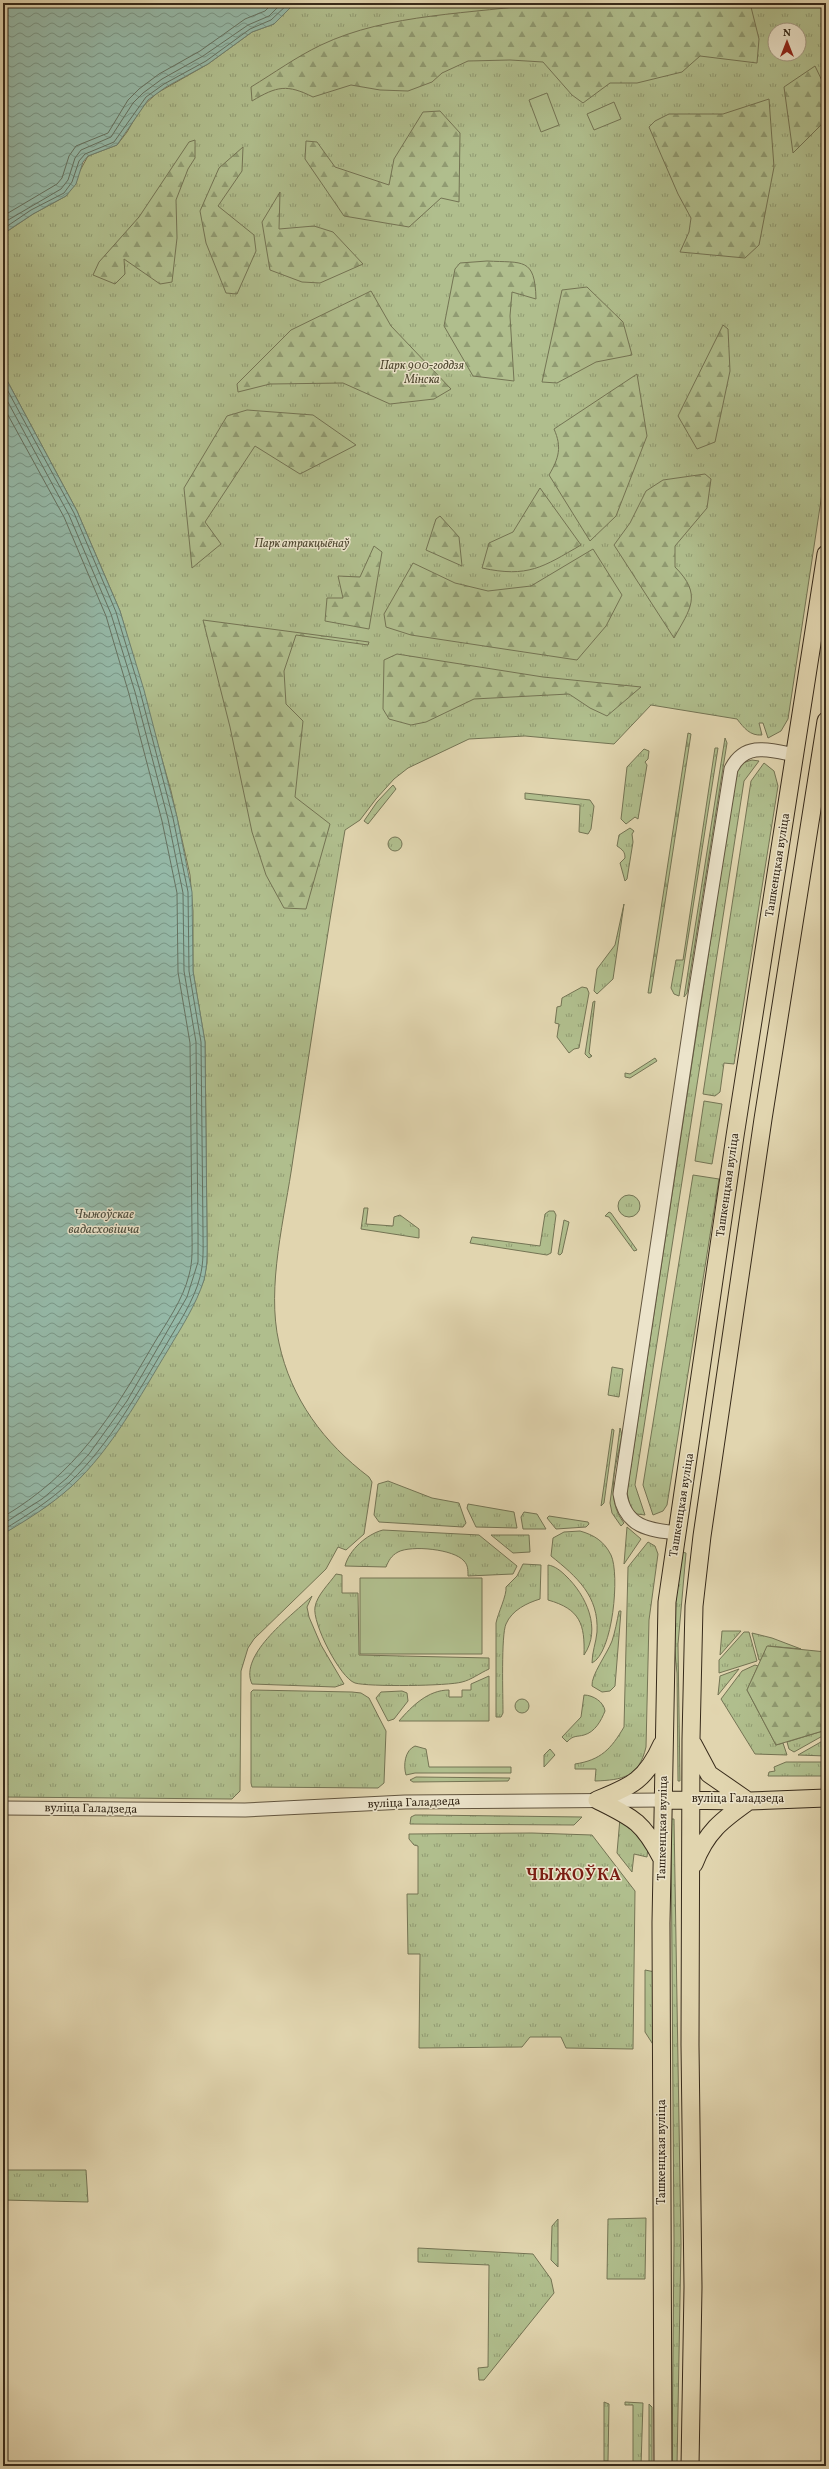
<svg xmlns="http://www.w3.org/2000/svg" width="829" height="2469" font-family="Vollkorn,serif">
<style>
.grass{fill:url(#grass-tufts);stroke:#747454;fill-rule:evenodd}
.forest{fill:url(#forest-firs);stroke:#747454}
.pitch{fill:#b0be8d;stroke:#747454}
.water{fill:url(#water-waves);stroke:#6f806f}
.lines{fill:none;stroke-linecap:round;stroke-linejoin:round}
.shore{stroke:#667261;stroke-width:1}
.minor-casing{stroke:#62553f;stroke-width:15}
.major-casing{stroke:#372a1a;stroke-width:19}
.minor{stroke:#ece4cb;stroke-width:13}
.major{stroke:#e1d5af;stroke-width:17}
.labels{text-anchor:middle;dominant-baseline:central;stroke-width:3;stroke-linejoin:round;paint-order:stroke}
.park-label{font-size:12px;font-style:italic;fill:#4f4831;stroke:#ece4cb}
.street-label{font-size:12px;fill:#372a1a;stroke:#ece4cb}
.water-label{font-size:13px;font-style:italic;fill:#4e4e3e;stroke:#ece4cb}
.district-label{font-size:16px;font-weight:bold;letter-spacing:1px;fill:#7a1f14;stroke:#ece4cb}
</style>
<defs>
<pattern id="grass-tufts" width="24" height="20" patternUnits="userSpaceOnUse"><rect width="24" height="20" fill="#b0be8d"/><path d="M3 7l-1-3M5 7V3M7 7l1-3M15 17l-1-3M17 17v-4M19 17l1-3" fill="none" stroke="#909b72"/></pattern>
<pattern id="forest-firs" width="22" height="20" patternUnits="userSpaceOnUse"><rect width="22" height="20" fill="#b0be8d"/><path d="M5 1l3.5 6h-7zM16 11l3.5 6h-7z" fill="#909b72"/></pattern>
<pattern id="water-waves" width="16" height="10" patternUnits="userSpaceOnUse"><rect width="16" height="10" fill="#95b9a8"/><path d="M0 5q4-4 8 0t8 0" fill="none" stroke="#7a9788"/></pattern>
</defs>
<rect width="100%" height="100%" fill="#e1d5af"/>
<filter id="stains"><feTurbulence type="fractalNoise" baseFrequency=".005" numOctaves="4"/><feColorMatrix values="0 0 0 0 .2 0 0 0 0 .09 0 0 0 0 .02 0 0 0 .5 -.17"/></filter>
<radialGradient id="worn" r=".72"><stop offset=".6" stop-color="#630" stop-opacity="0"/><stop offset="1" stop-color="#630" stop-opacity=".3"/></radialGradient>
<path class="grass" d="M 295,3 L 826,3 L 826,467 L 788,719 L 781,731 L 768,738 L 763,723 L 759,723 L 762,735 C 750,736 744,728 737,719 L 651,705 L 614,744 L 525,736 L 469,739 L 408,768 L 394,779 L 376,799 L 360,820 L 345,830 C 326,939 310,1049 293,1159 C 285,1217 266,1286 279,1343 C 291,1399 324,1443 369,1477 L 372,1482 L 364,1534 L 346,1550 L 338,1547 L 326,1569 L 254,1639 L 248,1648 L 241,1671 L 240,1791 L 232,1799 L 3,1797 L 3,1534 L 47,1506 L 73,1485 L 114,1435 L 134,1405 L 195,1301 L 204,1280 L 207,1263 L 207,1232 L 205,1042 L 193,971 L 193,911 L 190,875 L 171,791 L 120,611 L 77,511 L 3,373 L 3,234 L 33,214 L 66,196 L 88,156 L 117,145 L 127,132 L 141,108 L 157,93 L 208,64 L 252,32 L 274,24 ZM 775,30 L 799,30 L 799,54 L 775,54 Z
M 725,738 L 727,743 L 687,993 L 684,997 Z
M 715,748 L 718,748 L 679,996 L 674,994 L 671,988 L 676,960 L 683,960 Z
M 644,749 L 649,751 L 648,759 L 645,762 L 647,765 L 638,819 L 635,817 L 626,824 L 621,819 L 627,767 Z
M 752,760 L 759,761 L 744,781 L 635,1485 L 645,1515 L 637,1514 L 630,1507 L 627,1492 L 736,772 L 742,763 Z
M 764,763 L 774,771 L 778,786 L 734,1064 L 724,1063 L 720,1092 L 715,1096 L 703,1094 L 751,781 Z
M 393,785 L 396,789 L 368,824 L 364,821 L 377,802 Z
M 525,793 L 590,800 L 594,806 L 591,829 L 588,834 L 579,832 L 580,805 L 525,799 Z
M 630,828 L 634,831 L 632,834 L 633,842 L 627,879 L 625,881 L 620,863 L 625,858 C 625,852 623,850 617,846 L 619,835 Z
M388 844a7 7 0 1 1 14 0a7 7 0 1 1-14 0Z
M 624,904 L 613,979 L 597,994 L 594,991 L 597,969 L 615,945 Z
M 582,987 L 587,988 L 589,993 L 579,1048 L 574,1049 L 569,1053 L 557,1037 L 559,1024 L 555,1023 L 557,1007 L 561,1006 L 562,998 Z
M 595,1001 L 589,1053 L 592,1056 L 589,1058 L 585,1054 L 593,1002 Z
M 655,1058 L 657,1061 L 630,1078 L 625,1077 L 625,1073 L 630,1074 Z
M 704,1101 L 722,1104 L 712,1164 L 695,1161 Z
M 693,1175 L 719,1179 L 667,1505 L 663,1511 L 653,1515 L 643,1485 Z
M618 1206a11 11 0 1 1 22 0a11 11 0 1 1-22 0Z
M 364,1208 L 368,1208 L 366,1224 L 393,1226 L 394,1217 L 400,1215 L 419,1229 L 419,1238 L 361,1229 Z
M 549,1211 L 554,1211 L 556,1215 L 551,1253 L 547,1255 L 470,1243 L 472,1237 L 540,1246 L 545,1214 Z
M 609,1212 L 611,1213 L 637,1250 L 634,1251 L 609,1217 L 605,1216 Z
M 564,1220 L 569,1222 L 562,1253 L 560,1255 L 558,1254 Z
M 612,1367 L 623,1369 L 619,1397 L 608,1395 Z
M 620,1428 L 622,1435 C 617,1463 604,1498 624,1523 L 621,1526 L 612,1513 L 610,1503 Z
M 612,1429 L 614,1430 L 604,1503 L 601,1506 Z
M 388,1481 L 432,1498 L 459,1503 L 466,1523 L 463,1527 L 379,1522 L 374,1515 L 378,1484 Z
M 468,1504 L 514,1512 L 517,1528 L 476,1527 L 467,1508 Z
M 524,1512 L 537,1514 L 546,1529 L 523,1529 L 521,1517 Z
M 549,1516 L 588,1522 L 589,1524 L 586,1527 L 556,1529 L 547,1518 Z
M 627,1527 L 641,1539 L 624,1564 Z
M 383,1530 L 479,1535 L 517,1566 L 513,1574 L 468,1576 C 468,1570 468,1565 464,1561 C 454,1549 411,1545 398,1552 C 391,1556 389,1560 386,1567 L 345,1566 C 349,1550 367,1534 383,1530 Z
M 580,1531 C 594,1535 604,1541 611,1555 C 620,1574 613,1653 592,1663 C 592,1652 596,1643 597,1632 C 599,1596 577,1577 551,1556 L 553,1538 L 564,1532 Z
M 491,1535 L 529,1535 L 530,1552 L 513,1553 Z
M 648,1542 L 655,1546 L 658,1554 L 649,1620 L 646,1747 C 639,1777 623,1780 595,1781 L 596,1769 L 575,1769 L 575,1764 C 601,1760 611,1749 624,1727 L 628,1567 Z
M 682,1552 L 686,1553 L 678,1644 L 680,1781 L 678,1781 L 677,1673 L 672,1623 Z
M 523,1564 L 541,1565 L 540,1599 C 527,1603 512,1610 506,1624 C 501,1635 503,1696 503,1713 L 501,1717 L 496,1717 L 496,1623 C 498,1613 507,1595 506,1587 L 517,1576 Z
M 548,1565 C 555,1566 561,1571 566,1576 C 586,1595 602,1629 584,1655 C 585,1624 580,1609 548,1600 Z
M 336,1574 L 342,1575 L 342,1593 L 358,1593 L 359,1655 L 489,1658 L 489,1669 C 480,1673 471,1680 462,1682 C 449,1686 368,1687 355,1683 C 340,1678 312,1623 315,1607 C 317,1595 329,1584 336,1574 Z
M 312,1596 L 307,1607 L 309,1617 L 321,1645 L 344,1684 L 335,1687 L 252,1684 C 238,1654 294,1614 312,1596 Z
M 619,1611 L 621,1611 L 615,1686 L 610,1691 L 602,1692 L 592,1686 C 591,1675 607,1654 612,1641 C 615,1632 617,1621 619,1611 Z
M 722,1631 L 741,1631 L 720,1655 Z
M 744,1632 L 749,1632 L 757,1661 L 719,1673 L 719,1660 Z
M 752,1633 L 772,1638 L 801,1649 L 768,1646 L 761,1660 L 759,1660 Z
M 755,1665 L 758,1666 L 747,1690 L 776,1745 L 783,1743 L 787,1755 L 755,1754 L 721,1699 L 742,1671 Z
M 739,1669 L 718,1695 L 720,1676 Z
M 489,1676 L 489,1721 L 399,1721 C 412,1706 428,1690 449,1690 L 449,1697 L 462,1697 L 462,1690 L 471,1690 L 471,1684 Z
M 253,1690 L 352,1692 L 361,1693 L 369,1698 L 386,1731 L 384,1783 L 378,1788 L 252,1787 L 251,1783 L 251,1692 Z
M 402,1691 L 407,1693 L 408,1701 L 394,1719 L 388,1721 L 376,1698 L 381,1692 Z
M 584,1695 C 593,1695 604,1702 605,1711 C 601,1721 595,1732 584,1735 C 577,1737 573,1735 567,1742 L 562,1737 L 581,1717 Z
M515 1706a7 7 0 1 1 14 0a7 7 0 1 1-14 0Z
M 826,1730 L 826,1734 L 794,1752 L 789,1749 L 787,1742 Z
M 826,1739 L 826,1756 L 798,1755 Z
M 415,1746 L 426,1749 L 429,1767 L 511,1767 L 511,1773 L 415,1773 L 406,1775 C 403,1765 405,1750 415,1746 Z
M 550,1749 L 555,1755 L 544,1767 L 544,1755 Z
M 786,1762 L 826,1762 L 826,1776 L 768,1776 L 769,1772 L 775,1771 L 774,1767 Z
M 416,1777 L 510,1778 L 508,1781 L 413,1782 L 410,1780 Z
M 415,1815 L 424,1815 L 582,1817 L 574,1825 L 410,1824 L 411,1817 Z
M 620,1818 L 625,1818 L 648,1846 L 647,1857 L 634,1854 L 632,1872 L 617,1853 Z
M 671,1819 L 674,1819 L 681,2244 L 677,2466 L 672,2466 L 674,2241 Z
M 532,1833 L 592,1835 L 635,1891 L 633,2049 L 566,2048 L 561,2037 L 530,2037 L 522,2047 L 419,2048 L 420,1954 L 408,1954 L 407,1894 L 418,1894 L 418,1846 L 414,1845 L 409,1839 L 409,1834 Z
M 645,1970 L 655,1972 L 654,2046 L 645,2032 Z
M 3,2170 L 86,2170 L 88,2202 L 3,2200 Z
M 646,2218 L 645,2279 L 607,2279 L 608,2219 Z
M 558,2219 L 558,2267 L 551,2260 L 552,2226 Z
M 418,2248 L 533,2254 L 551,2279 L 554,2293 L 484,2380 L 479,2380 L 478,2368 L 488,2367 L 489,2265 L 418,2262 Z
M 604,2402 L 609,2404 L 608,2461 L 604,2461 Z
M 625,2402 L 643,2403 L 641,2466 L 633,2466 L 633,2405 L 625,2405 Z
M 649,2404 L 652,2407 L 652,2466 L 649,2466 Z"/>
<path class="forest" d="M 546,3 L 750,3 L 759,39 L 757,63 L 700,56 L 682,72 L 637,83 L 610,83 L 583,103 L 572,95 L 543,62 L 510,60 L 468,61 L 442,73 L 432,82 L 408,91 L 380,90 L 351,85 L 313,97 C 287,84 277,86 252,101 L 251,87 C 274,73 296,57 321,45 C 388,13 473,14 546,3 Z
M 815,66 L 826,89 L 826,120 L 793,153 L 784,87 Z
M 769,99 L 774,167 L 759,245 L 745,258 L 680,252 L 689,232 L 691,218 L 678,194 L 649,127 L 655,121 L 669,114 L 723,114 Z
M 440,111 L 460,133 L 459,202 L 441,198 L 409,227 L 344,216 L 305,159 L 306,141 L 317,142 L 335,167 L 389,185 L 394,159 L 423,112 Z
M 195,140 L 195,158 L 188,169 L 176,200 L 177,238 L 172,282 L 160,284 L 124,259 L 125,274 L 115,284 L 93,275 L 99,262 L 139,217 L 189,142 Z
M 243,147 L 242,171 L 218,206 L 254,235 L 256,251 L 237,294 L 226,293 L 206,243 L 200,211 L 219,168 Z
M 280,192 L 279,229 L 314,226 L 333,232 L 363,264 L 320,283 L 302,282 L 270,270 L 262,222 Z
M 487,261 C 523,263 535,257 536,299 L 512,292 L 510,316 L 514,381 L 473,376 L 444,326 L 455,269 L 460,263 Z
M 587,287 L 623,322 L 632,355 L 596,362 L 557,383 L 542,382 L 562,290 Z
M 371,291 L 391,326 L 451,389 L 434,399 L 390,404 L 343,383 L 270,384 L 238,392 L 237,384 L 291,330 Z
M 723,325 L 728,329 L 730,371 L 715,442 L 697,449 L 678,416 Z
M 637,374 L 647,436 L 616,516 L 590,541 L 549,475 C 559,458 562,447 554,429 Z
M 247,410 L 313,415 L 356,445 L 300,474 L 255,446 L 205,522 L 221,544 L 192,568 L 184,488 L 227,416 Z
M 705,474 L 711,479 L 707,508 L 675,546 L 675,567 C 703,595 690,609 674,638 L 614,545 L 630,523 L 646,491 L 663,480 Z
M 540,488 L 581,545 C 543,567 528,578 482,568 L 489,543 L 513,532 Z
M 440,516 L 459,537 L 462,566 L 426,550 L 436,519 Z
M 374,546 L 382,552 L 369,629 L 325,621 L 327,598 L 343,598 L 338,576 L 360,577 Z
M 593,549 L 622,595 L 606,626 L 577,660 L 411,635 L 386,627 L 384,614 L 413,563 L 455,583 L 488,591 L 531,586 Z
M 203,620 L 369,642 L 368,645 L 296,635 L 284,671 L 286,704 L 303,721 L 295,797 L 330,824 L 306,909 L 284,908 L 266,875 L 252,832 L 230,727 Z
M 397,654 L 543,677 L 641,687 L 607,716 L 590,708 L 569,694 L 474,699 L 426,722 L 411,725 L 389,719 L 383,709 L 384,660 Z
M 688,733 L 691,734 L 651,993 L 648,993 Z
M 767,1646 L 826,1652 L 826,1730 L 776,1745 L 747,1690 Z"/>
<path class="pitch" d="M 547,93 L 559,125 L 541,132 L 529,100 Z
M 614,102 L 621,119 L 594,130 L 587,114 Z
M 360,1578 L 482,1578 L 482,1654 L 360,1654 Z"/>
<path class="water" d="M 3,3 L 295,3 L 274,24 L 252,32 L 208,64 L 166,87 L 148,100 L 117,145 L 88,156 L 83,162 L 76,184 L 66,196 L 33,214 L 3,234 Z
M 3,373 L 77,511 L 120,611 L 144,690 L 177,817 L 192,892 L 193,971 L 205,1042 L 207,1232 C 207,1248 208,1264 204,1280 C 196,1305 181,1328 168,1350 C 140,1396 112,1449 72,1486 C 51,1505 27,1520 3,1534 Z"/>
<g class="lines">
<path class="shore" d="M 3,216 L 57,184 L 62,178 L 69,156 L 76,146 L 108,133 L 128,100 L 139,89 L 159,74 L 200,51 L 245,19 L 265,11 L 273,3
M 3,223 L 61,189 L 68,180 L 75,158 L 81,150 L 111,137 L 133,103 L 143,93 L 162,79 L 203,56 L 248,25 L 269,16 L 282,3
M 3,229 L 31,210 L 64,193 L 72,182 L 79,161 L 85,154 L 114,142 L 146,97 L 164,84 L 206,61 L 250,29 L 271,20 L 289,3
M 3,382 L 74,513 L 116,612 L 140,691 L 173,818 L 188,892 L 189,971 L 201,1042 L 203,1232 C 203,1247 204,1262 200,1277 C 194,1301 178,1324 166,1345 C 138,1392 110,1444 70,1482 C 50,1501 26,1516 3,1530
M 3,393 L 69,515 L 111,614 L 135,692 L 168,819 L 183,893 L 184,971 L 196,1042 L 198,1232 L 198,1262 L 187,1297 L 127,1401 L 89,1454 L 67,1478 L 42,1499 L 3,1524
M 3,406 L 64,517 L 106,616 L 129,694 L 162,821 L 177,893 L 178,972 L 190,1043 L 192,1232 C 192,1246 193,1261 189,1275 C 183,1300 166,1323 153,1345 C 111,1417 77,1473 3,1517"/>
<defs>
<path id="minor" d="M 677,1533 C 649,1530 625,1527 620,1494 L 693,1007 L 731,769 C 745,741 770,750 795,755
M 3,1808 L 245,1810 L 405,1802 L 663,1800"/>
<path id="major" d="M 693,1744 L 709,1774 L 748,1801
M 597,1800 C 632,1786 646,1780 662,1744
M 597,1800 C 633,1818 642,1821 661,1857
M 663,1800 L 749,1801 L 826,1798
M 694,1864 C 706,1832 722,1820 749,1801
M 663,2466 L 661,1923 L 667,1602 L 735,1136 L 826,554
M 690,2466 L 693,2287 L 690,2045 L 691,1739 L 694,1606 L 702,1536 L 763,1119 L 826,721"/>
</defs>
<use href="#minor" class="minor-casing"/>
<use href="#major" class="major-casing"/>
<use href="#minor" class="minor"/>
<use href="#major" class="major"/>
</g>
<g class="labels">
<g class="park-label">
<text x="422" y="366">Парк 900-годдзя<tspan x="422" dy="14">Мінска</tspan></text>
<text x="302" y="544">Парк атракцыёнаў</text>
</g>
<g class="street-label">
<text transform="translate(778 865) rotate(-81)">Ташкенцкая вуліца</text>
<text transform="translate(728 1185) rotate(-82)">Ташкенцкая вуліца</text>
<text transform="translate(682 1505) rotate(-81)">Ташкенцкая вуліца</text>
<text x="738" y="1799">вуліца Галадзеда</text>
<text transform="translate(414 1803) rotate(-2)">вуліца Галадзеда</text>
<text transform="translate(91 1809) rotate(1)">вуліца Галадзеда</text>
<text transform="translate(663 1828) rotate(-89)">Ташкенцкая вуліца</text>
<text transform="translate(662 2152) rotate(-90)">Ташкенцкая вуліца</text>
</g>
<g class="water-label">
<text x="104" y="1215">Чыжоўскае<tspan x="104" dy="15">вадасховішча</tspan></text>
</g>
<g class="district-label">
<text x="574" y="1876">ЧЫЖОЎКА</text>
</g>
</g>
<rect width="829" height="2469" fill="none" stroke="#e1d5af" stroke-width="16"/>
<rect x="4" y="4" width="821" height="2461" fill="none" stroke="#372a1a" stroke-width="2"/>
<rect x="8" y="8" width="813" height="2453" fill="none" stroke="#372a1a"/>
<g transform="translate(787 42)"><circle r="19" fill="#ece4cb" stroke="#a49a84"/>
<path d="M0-3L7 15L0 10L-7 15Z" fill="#8f2418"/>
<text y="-6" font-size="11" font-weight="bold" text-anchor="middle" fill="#372a1a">N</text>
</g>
<rect width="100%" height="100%" filter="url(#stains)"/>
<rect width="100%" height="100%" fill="url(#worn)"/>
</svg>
